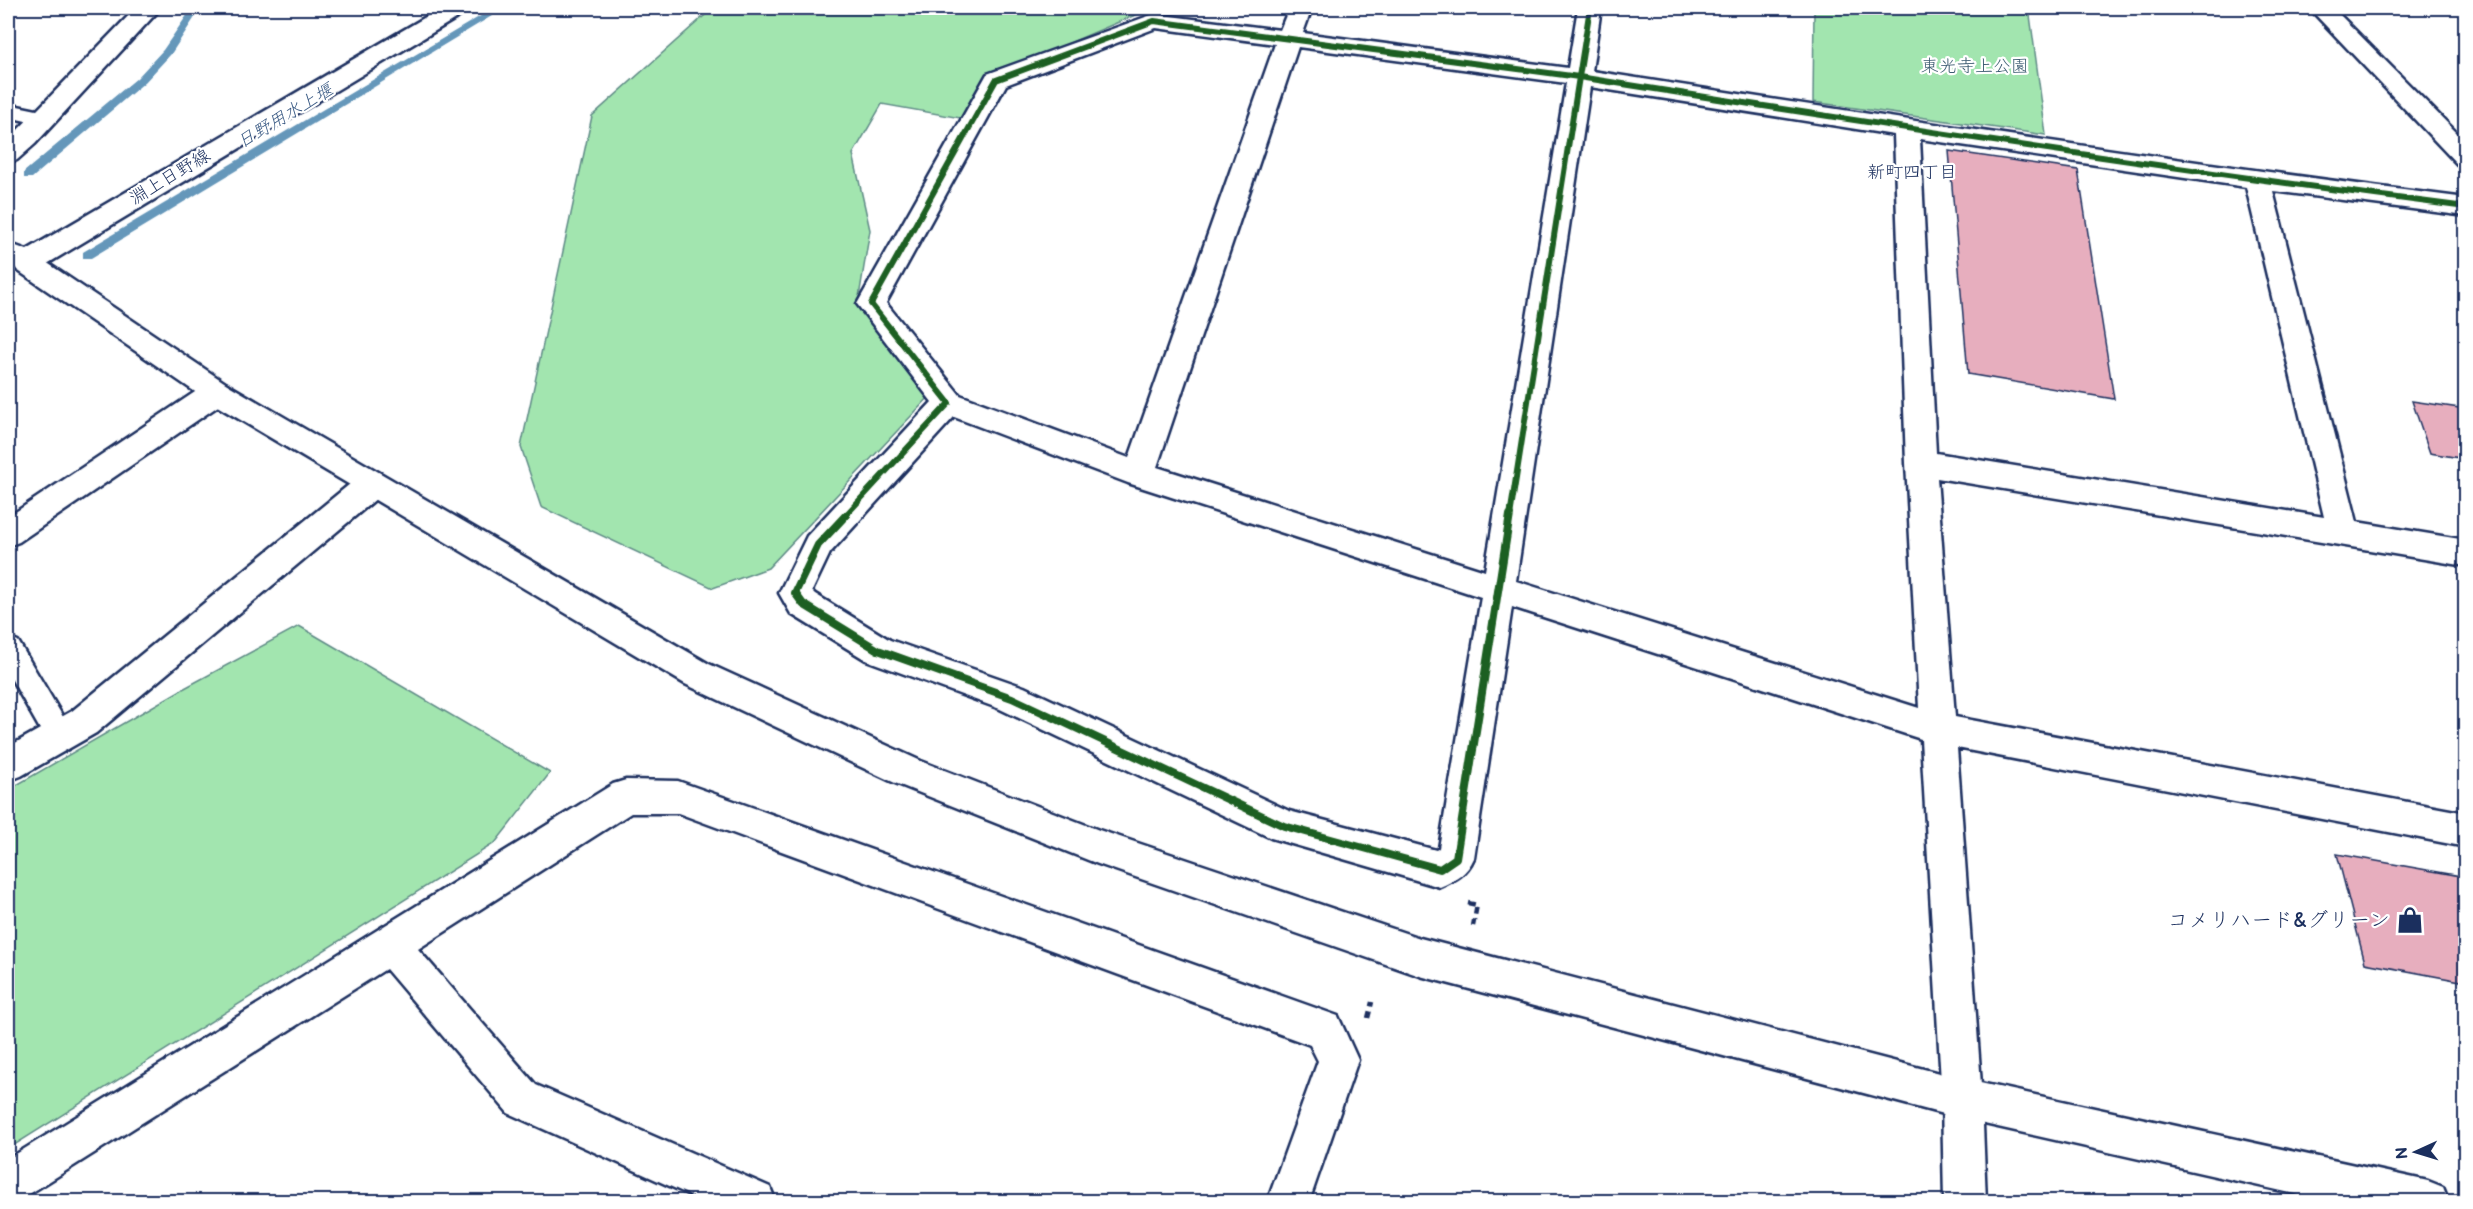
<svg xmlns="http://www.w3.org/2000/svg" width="2473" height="1209" font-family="'Balsamiq Sans','Klee One',sans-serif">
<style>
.green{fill:#a2e5af;stroke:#5e8a86;stroke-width:1.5}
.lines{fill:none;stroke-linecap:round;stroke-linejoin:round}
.stream{fill:#6597ba;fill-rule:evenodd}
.building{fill:#e7aebe;stroke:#1b2f5e;stroke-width:1.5}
.service-casing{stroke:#1b2f5e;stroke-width:5}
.minor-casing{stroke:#1b2f5e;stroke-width:5}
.tertiary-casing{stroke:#1b2f5e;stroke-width:5}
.secondary-casing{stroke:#1b2f5e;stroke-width:5}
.path{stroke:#1b2f5e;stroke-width:4.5;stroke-dasharray:7 5;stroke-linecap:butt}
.service{fill:#fff;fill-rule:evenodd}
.minor{fill:#fff;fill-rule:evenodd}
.tertiary{fill:#fff;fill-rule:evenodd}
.secondary{fill:#fff;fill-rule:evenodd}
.cycleway-far1-casing{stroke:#fff;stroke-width:9}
.cycleway-casing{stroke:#fff;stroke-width:12}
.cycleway-far1{stroke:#1b5e20;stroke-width:6}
.cycleway{stroke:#1b5e20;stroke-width:8}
.labels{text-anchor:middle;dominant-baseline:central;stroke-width:4.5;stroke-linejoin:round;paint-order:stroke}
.far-park-label{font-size:18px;fill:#3d5c72;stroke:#fff}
.far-water-label{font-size:18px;font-style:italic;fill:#3a5a84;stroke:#fff}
.far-neighbourhood-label{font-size:18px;fill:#1b2f5e;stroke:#fff}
.far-street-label{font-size:18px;fill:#1b2f5e;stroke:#fff}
.poi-label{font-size:21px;fill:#1b2f5e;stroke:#fff;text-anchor:end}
</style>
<rect width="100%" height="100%" fill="#fff"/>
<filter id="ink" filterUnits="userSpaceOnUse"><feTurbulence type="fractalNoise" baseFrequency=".0167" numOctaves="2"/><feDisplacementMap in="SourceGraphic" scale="12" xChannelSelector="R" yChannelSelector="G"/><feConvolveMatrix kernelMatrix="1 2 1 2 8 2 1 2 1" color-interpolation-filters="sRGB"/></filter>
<g filter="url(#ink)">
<path class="green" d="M 713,8 L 1146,8 L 1147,10 L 989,77 L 966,119 L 882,104 L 853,154 L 870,230 L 858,303 L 931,395 L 768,568 L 713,588 L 541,507 L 521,447 L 592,116 Z
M 1814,8 L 2029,8 L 2046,135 L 1813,102 Z
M 299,626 L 550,773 L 495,843 L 8,1149 L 8,790 L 181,690 Z"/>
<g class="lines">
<path class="stream" d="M 192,8 L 201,8 L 171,54 L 145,82 L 32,178 L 24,178 L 24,172 L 137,78 L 163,50 Z
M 494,8 L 505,8 L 91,258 L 83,258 L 83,252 L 135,221 Z"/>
</g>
<path class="building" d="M 1949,151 L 2078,170 L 2114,399 L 1968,374 Z
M 2412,401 L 2466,409 L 2466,459 L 2430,453 Z
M 2337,854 L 2466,877 L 2466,982 L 2365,963 Z"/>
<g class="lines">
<defs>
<path id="service" d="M 8,104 L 51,113 L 54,118 L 51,123 L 44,125 L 8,117 Z
M 8,637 L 18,641 L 69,727 L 73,736 L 69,745 L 59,749 L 49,745 L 8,673 Z"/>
<path id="minor" d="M 1289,8 L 1312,8 L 1303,33 L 1568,68 L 1578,8 L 1601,8 L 1592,71 C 1883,117 2174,161 2466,198 L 2466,216 L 2273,191 L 2357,522 L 2466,540 L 2466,566 L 1937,478 L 1955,717 L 2466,813 L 2466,847 L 1957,748 L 1982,1099 L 1986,1202 L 1944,1202 L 1942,1099 L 1921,739 L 1512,607 L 1474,858 C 1467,874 1456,880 1440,887 L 1271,838 L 1000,709 L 866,660 L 791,614 L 779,593 L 807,536 L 932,402 L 857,304 L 987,74 L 1154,14 L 1280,30 ZM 1156,28 L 1275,44 L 1129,458 L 960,395 L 886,303 L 1006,85 ZM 1298,47 L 1566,83 L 1485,571 L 1157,467 ZM 1590,87 L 1894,135 L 1906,463 L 1919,708 L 1516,581 ZM 1920,139 L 2246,187 L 2324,517 L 1936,453 ZM 954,417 L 1128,483 L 1481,597 L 1439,848 L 1436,850 L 1289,811 L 1024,687 L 890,640 L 815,594 L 812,591 L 830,553 Z
M 2309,8 L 2333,8 L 2466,142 L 2466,166 L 2457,164 Z
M 217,381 L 227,384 L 232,392 L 227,400 L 19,542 L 8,546 L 8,517 L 207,384 Z
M 372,472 L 383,475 L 388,484 L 383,493 L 96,733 L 21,776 L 8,781 L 8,747 L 72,711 L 361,475 Z
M 626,780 L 678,781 L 1338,1016 L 1358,1060 L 1309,1202 L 1267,1202 L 1318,1061 L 1310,1045 L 678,813 L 631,813 L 418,949 L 536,1085 L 770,1187 L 776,1202 L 705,1202 L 508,1113 L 386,969 L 23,1198 L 8,1202 L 8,1159 L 613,784 Z"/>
<path id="tertiary" d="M 27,253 L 37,256 L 227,384 L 709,664 L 921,761 L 1099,830 L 1420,938 L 1962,1079 L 2428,1181 L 2443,1187 L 2449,1202 L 2331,1202 L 1962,1119 L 1420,976 L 1098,864 L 895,783 L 685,684 L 207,400 L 17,270 L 13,263 L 17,256 Z"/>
<path id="secondary" d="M 136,8 L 161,8 L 35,144 L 17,160 L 8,162 L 8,140 Z
M 441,8 L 469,8 L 465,13 L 37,270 L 27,273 L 8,264 L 8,243 L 27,250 Z"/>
</defs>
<use href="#service" class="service-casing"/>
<use href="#minor" class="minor-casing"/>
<use href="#tertiary" class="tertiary-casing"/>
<use href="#secondary" class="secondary-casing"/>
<path class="path" d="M 1468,903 L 1477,905 L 1473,926
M 1368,1018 L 1372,1002"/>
<use href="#service" class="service"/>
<use href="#minor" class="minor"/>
<use href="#tertiary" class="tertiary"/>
<use href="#secondary" class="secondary"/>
<defs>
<path id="cycleway-far1" d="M 1579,77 C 1874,124 2170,169 2466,207
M 1579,77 L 1590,8
M 845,516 L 949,403 L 871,304 L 996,80 L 1154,21 L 1579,77
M 1510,516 L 1579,77"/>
<path id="cycleway" d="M 846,515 L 818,545 L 795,593 L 803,604 L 878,650 L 1012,698 L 1284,826 L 1440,869 L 1456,858 L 1510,515"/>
</defs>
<use href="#cycleway-far1" class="cycleway-far1-casing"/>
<use href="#cycleway" class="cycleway-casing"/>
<use href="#cycleway-far1" class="cycleway-far1"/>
<use href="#cycleway" class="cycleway"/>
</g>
</g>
<defs>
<symbol id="shop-bare" viewBox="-9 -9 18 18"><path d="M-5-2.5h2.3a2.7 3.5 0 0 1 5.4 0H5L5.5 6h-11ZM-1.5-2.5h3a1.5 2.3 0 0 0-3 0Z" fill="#1b2f5e" stroke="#fff" stroke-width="2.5" paint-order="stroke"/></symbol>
</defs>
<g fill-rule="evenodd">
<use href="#shop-bare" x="2391" y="901" width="38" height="38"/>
</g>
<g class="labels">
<g class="far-park-label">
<text x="1975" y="66">東光寺上公園</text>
</g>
<g class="far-water-label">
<text transform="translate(285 116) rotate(-31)">日野用水上堰</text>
</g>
<g class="far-neighbourhood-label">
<text x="1912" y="172">新町四丁目</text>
</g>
<g class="far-street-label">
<text transform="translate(170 177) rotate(-31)">淵上日野線</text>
</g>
<g class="poi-label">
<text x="2390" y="920">コメリハード&amp;グリーン</text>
</g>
</g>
<rect width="2473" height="1209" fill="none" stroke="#fff" stroke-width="30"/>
<rect x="15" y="15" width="2443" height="1179" fill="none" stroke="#1b2f5e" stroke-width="2" filter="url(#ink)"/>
<g transform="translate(2416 1152) rotate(266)" stroke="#ffffff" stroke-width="4.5" paint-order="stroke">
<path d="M0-4.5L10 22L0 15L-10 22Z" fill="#1b2f5e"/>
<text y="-9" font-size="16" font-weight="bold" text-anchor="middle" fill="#1b2f5e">N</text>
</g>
</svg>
